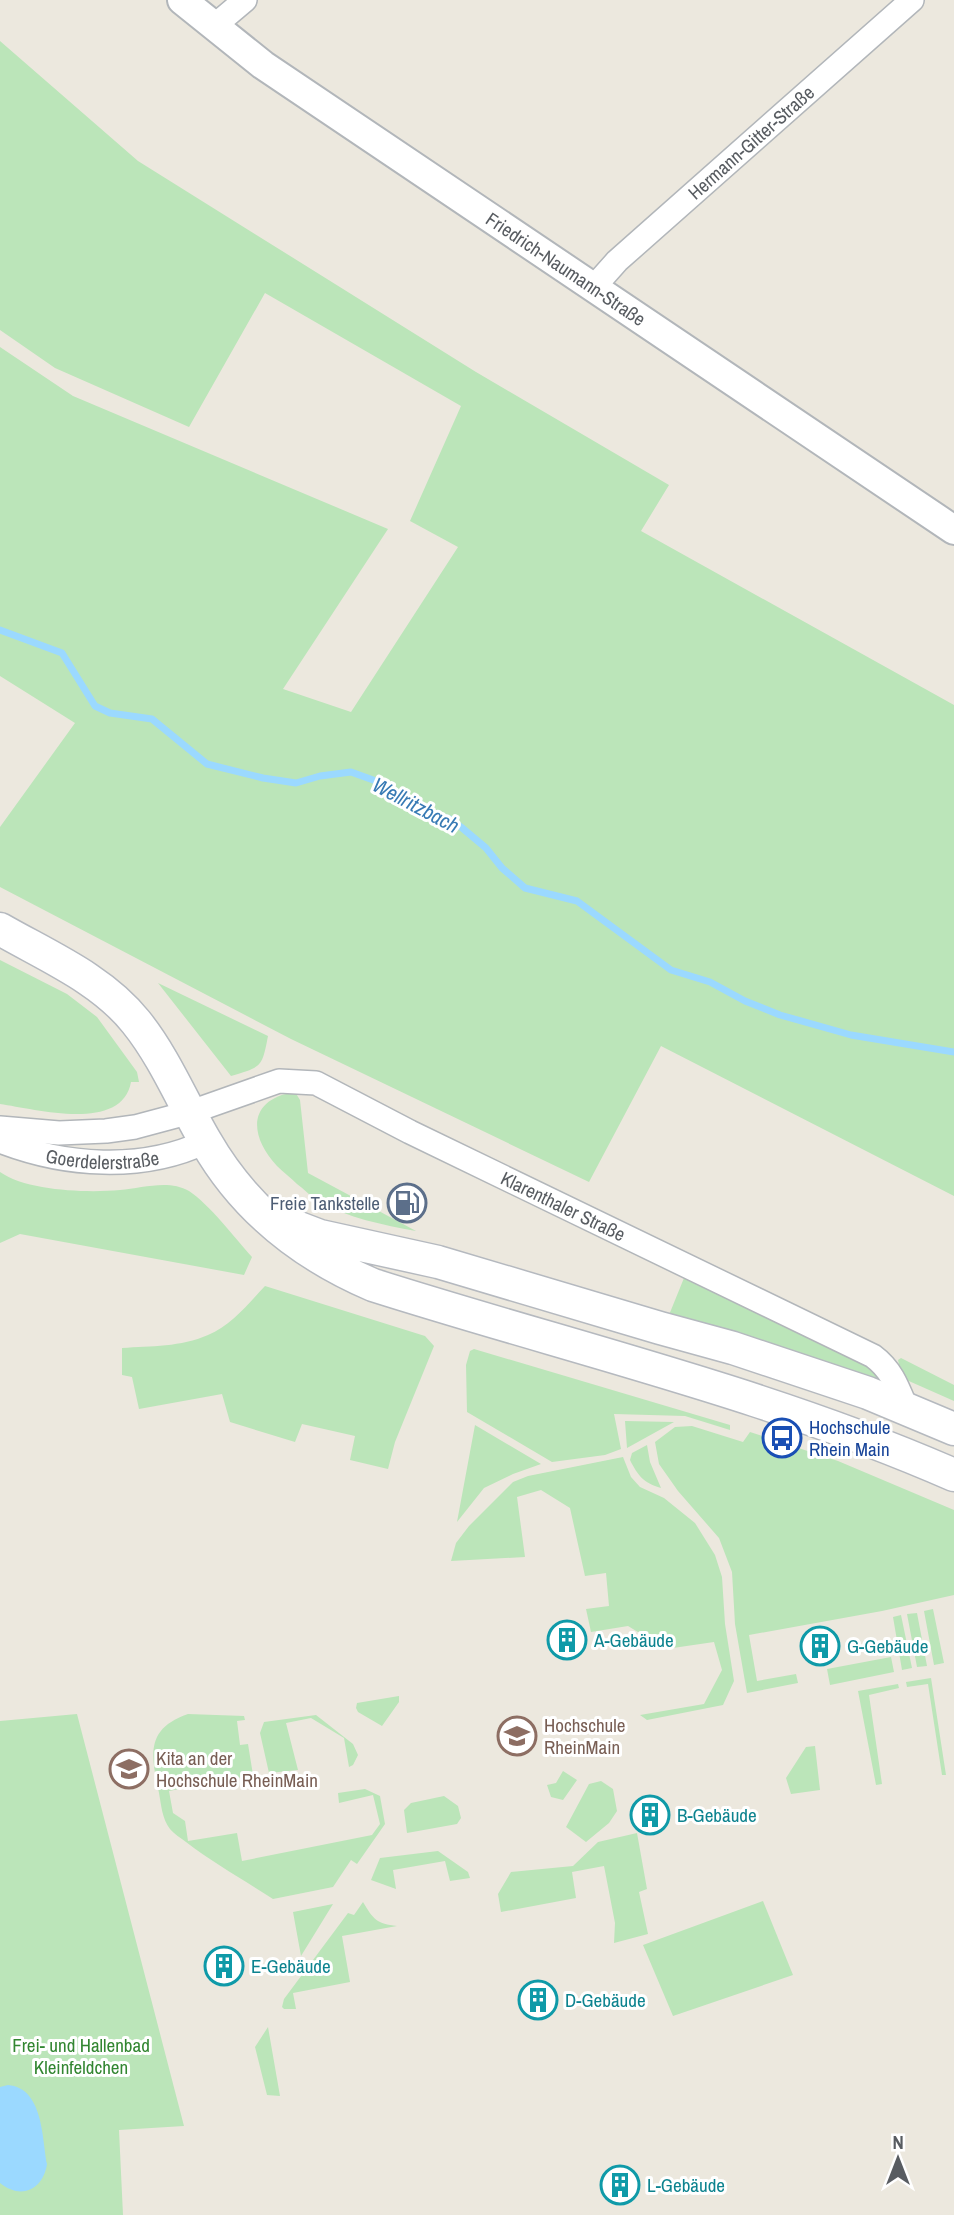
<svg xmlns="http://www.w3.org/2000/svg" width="954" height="2215" font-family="'Archivo Narrow',sans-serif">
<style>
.green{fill:#bbe5b9}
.water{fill:#9bd9ff}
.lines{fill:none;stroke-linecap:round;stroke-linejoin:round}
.stream{stroke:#9bd9ff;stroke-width:7}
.minor-casing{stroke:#b2b6ba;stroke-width:26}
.tertiary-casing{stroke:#b2b6ba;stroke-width:32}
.secondary-casing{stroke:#b5b9bf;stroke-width:35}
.minor{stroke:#fff;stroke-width:23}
.tertiary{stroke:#fff;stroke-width:28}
.secondary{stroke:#fff;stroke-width:32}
.labels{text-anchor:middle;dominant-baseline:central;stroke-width:6;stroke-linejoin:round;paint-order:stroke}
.street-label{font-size:19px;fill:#585c61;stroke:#fff}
.service-label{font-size:19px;fill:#4e5e75;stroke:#fff;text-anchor:end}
.transit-label{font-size:19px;fill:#164399;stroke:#fff;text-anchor:start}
.culture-label{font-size:19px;fill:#0d838f;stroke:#fff;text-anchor:start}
.education-label{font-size:19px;fill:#785e54;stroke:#fff;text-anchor:start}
.park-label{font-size:19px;fill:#328631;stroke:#fff}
.water-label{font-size:21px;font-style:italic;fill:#377ab4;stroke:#fff}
</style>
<rect width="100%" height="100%" fill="#ece8de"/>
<path class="green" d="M 0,41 L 138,161 L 476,372 L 669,485 L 641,531 L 954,705 L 954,1196 L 661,1046 L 589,1182 L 291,1039 L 0,887 L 0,827 L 75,723 L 0,676 L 0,347 L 73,396 L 388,529 L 283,689 L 351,712 L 458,547 L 410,521 L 461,406 L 265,293 L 189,427 L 55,368 L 0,330 Z
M 0,960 L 67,994 L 97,1017 L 137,1072 L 139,1082 L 131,1082 C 122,1133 35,1109 0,1104 Z
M 158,983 L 268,1036 C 262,1067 262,1067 231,1076 Z
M 295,1092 L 300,1100 L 308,1173 L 416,1231 C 383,1225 348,1218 318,1201 C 310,1196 304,1189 297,1184 C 291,1178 283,1172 277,1166 C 248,1135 248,1099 295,1092 Z
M 0,1172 C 27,1191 87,1193 120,1190 C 142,1188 169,1179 189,1191 C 209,1204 235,1238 252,1257 L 244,1275 L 20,1234 L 0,1243 Z
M 684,1278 L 874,1363 L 885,1381 L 669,1315 Z
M 265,1286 L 425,1336 L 434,1346 L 395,1442 L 388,1469 L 350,1460 L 355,1436 L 302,1424 L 295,1442 L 230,1422 L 222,1394 L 139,1409 L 132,1377 L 122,1375 L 122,1348 C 151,1346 181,1347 208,1335 C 231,1326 249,1303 265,1286 Z
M 474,1349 L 730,1425 L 730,1430 L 685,1416 L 614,1414 L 621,1449 L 605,1455 L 552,1462 L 467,1412 L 466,1365 L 470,1351 Z
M 901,1358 L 954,1385 L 954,1401 L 902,1378 L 898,1360 Z
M 625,1421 L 674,1422 L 627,1448 Z
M 475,1425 L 541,1464 L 513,1474 L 484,1488 L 457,1522 Z
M 692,1426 L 743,1442 L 750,1432 L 838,1461 L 954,1510 L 954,1595 L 882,1611 L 749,1635 L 757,1681 L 796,1674 L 798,1683 L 747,1693 L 735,1624 L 732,1572 L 719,1538 L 678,1491 L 659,1464 L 655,1442 L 675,1427 Z
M 647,1445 L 650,1462 L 661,1488 C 644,1483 638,1476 630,1460 L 632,1453 Z
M 623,1457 L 631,1477 L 640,1487 L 664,1498 L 695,1523 L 715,1555 L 722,1577 L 725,1624 L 734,1681 L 723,1705 L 647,1720 L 640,1715 L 704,1704 L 722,1670 L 714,1642 L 666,1649 L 628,1626 L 591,1632 L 586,1609 L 609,1606 L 606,1573 L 585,1576 L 570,1508 L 541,1490 L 517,1497 L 525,1557 L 451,1561 L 456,1543 L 469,1526 L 513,1482 L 528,1476 Z
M 933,1609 L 944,1663 L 934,1665 L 924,1611 Z
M 917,1613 L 927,1666 L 917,1667 L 907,1614 Z
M 901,1615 L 912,1668 L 902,1670 L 893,1617 Z
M 891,1657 L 894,1672 L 830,1685 L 827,1669 Z
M 931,1678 L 946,1775 L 942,1775 L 928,1684 L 907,1687 L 906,1682 Z
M 898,1684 L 899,1688 L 869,1695 L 882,1784 L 876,1785 L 858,1691 Z
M 399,1696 L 399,1702 L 382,1726 L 358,1712 L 356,1708 L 357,1703 Z
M 77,1714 L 184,2126 L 119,2130 L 123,2215 L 0,2215 L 0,1721 Z
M 188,1714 L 244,1716 L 245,1720 L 237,1721 L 240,1745 L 248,1744 L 253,1775 L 169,1791 L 173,1813 L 185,1821 L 188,1841 L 237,1833 L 242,1861 L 372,1835 L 380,1824 L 373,1795 L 339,1803 L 338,1793 L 365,1789 L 380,1796 L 385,1824 L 357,1864 L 351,1860 L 333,1887 L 273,1899 C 244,1880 213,1863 186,1842 C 181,1838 174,1834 170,1829 C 162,1819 161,1804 159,1793 C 151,1755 145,1729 188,1714 Z
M 316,1715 L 353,1744 L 358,1755 L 353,1765 L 349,1767 L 344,1738 L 311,1718 L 286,1723 L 298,1770 L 269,1773 L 260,1733 L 264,1722 Z
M 815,1746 L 820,1790 L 791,1794 L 786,1778 L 806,1747 Z
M 563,1771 L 577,1780 L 563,1800 L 551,1797 L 547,1785 L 556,1783 Z
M 601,1781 L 613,1789 L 617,1811 L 609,1823 L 586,1842 L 566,1827 L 589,1784 Z
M 444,1796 L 458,1806 L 461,1818 L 457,1824 L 407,1833 L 404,1810 L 411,1803 Z
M 637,1833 L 647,1889 L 639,1892 L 648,1934 L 614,1943 L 615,1923 L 604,1866 L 572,1872 L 576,1898 L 501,1912 L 498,1894 L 511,1872 L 573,1866 L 598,1842 Z
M 438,1851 L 468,1872 L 470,1878 L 450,1881 L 445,1861 L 393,1870 L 396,1889 L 371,1880 L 380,1858 Z
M 763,1901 L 793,1975 L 673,2016 L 643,1945 Z
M 363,1902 C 373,1919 377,1924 397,1926 L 342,1936 L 350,1982 L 293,1993 L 296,2009 L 284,2009 L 282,2007 L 284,1999 L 348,1913 L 354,1915 Z
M 333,1904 L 301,1956 L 293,1912 Z
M 268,2027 L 280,2096 L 267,2095 L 255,2047 Z"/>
<path class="water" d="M 8,2085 C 43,2088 42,2137 47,2164 C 43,2190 21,2200 0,2183 L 0,2087 Z"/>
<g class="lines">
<path class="stream" d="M 0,630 L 62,653 L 95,706 L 110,713 L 152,719 L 207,764 L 263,778 L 296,783 L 320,776 L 351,772 L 387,785 L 421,811 L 450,819 L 461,827 L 486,848 L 502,868 L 525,888 L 577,901 L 671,970 L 710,982 L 745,1001 L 780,1015 L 851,1035 L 954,1052"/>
<defs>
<g id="minor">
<path d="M 213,27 L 245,0"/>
<path id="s1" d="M 593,288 L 617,261 L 912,0"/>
<path id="s2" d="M 0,1128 L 59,1133 L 106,1131 L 135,1127 L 191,1112 L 279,1081 L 316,1083 L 410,1132 L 873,1356 C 892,1370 898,1388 907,1410"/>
<path id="s3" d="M 0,1141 C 64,1166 142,1172 205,1142"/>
</g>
<g id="tertiary">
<path id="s4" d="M 182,0 L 263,65 L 954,530"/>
</g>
<path id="secondary" d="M 0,929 C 47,956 102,979 136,1022 C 165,1058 183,1103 206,1142 C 245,1210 303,1255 373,1285 C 568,1347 767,1393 954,1475
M 286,1223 L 320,1236 L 438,1262 L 660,1328 L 733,1348 L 868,1393 L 954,1429"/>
</defs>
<use href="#minor" class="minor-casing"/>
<use href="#tertiary" class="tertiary-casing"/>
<use href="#secondary" class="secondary-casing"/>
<use href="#minor" class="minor"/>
<use href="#tertiary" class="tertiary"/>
<use href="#secondary" class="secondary"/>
</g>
<defs>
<symbol id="fuel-ring" viewBox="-11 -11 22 22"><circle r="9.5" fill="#fff" stroke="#5c6f8a" stroke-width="1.5"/><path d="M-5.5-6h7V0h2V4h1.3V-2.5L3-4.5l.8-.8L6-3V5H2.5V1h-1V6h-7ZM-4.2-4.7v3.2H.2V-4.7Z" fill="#5c6f8a"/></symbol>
<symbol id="bus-ring" viewBox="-11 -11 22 22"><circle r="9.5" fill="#fff" stroke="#1a4fb4" stroke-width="1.5"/><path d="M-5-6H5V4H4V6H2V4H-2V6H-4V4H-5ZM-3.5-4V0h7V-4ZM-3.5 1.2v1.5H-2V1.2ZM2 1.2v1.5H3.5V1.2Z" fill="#1a4fb4"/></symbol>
<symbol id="building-ring" viewBox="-11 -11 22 22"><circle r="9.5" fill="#fff" stroke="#0f9aa8" stroke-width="1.5"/><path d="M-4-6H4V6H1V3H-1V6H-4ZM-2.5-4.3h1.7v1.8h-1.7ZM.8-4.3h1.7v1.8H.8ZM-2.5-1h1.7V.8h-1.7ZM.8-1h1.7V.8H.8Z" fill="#0f9aa8"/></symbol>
<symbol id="university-ring" viewBox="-11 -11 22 22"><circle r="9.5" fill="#fff" stroke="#8d6e63" stroke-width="1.5"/><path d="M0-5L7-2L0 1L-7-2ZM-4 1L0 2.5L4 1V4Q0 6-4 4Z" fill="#8d6e63"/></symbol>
<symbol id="school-ring" viewBox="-11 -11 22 22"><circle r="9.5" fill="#fff" stroke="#8d6e63" stroke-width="1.5"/><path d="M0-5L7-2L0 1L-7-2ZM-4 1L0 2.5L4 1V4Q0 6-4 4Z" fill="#8d6e63"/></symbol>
</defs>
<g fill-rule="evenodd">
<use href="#fuel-ring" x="385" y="1181" width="44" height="44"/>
<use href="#bus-ring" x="760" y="1416" width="44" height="44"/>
<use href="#building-ring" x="545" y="1618" width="44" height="44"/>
<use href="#building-ring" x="798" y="1624" width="44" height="44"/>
<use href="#university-ring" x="495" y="1714" width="44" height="44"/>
<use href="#school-ring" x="107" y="1747" width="44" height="44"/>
<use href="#building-ring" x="628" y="1793" width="44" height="44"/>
<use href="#building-ring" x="202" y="1944" width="44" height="44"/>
<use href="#building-ring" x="516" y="1978" width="44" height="44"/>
<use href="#building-ring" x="598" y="2163" width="44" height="44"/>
</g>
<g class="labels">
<g class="street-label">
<text stroke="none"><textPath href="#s1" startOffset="215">Hermann-Gitter-Straße</textPath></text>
<text stroke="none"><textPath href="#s4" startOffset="469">Friedrich-Naumann-Straße</textPath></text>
<text stroke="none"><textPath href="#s3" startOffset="105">Goerdelerstraße</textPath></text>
<text stroke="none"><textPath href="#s2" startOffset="600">Klarenthaler Straße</textPath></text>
</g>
<g class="service-label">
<text x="380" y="1203">Freie Tankstelle</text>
</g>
<g class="transit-label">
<text x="809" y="1427">Hochschule<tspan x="809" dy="22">Rhein Main</tspan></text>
</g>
<g class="culture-label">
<text x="594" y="1640">A-Gebäude</text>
<text x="847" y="1646">G-Gebäude</text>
<text x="677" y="1815">B-Gebäude</text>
<text x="251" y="1966">E-Gebäude</text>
<text x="565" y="2000">D-Gebäude</text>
<text x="647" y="2185">L-Gebäude</text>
</g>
<g class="education-label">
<text x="544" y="1725">Hochschule<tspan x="544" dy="22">RheinMain</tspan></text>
<text x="156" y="1758">Kita an der<tspan x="156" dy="22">Hochschule RheinMain</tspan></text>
</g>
<g class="park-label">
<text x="81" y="2045">Frei- und Hallenbad<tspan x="81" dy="22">Kleinfeldchen</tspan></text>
</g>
<g class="water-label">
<text transform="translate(416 805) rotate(28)">Wellritzbach</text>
</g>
</g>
<g transform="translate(898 2159)" stroke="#ffffff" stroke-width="5" paint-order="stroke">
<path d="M0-5L12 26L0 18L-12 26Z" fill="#585c61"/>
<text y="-10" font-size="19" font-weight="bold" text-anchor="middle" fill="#585c61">N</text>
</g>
</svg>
